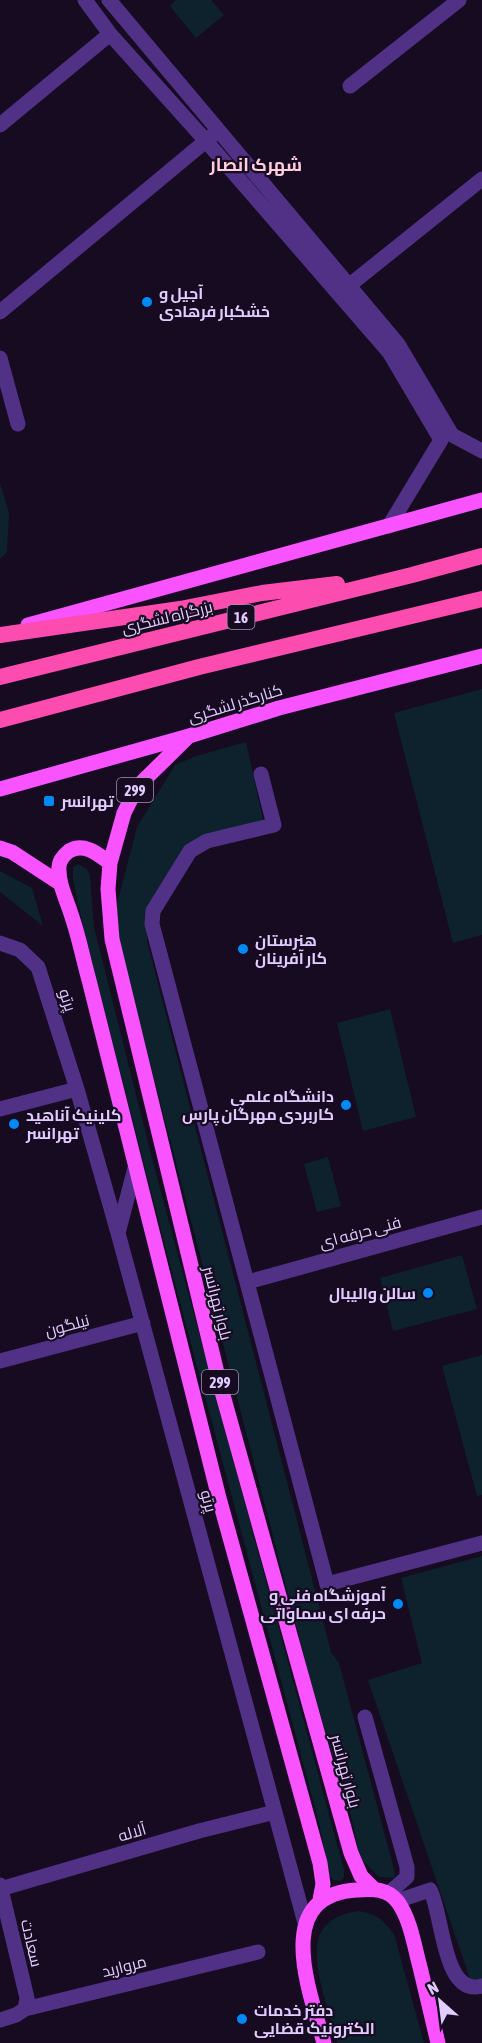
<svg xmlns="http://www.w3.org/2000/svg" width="482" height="2043" font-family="'Asap Condensed',Cairo,sans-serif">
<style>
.green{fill:#0d222c}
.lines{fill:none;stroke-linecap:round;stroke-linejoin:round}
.minor{stroke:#513185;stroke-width:15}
.tertiary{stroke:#513185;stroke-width:15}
.primary{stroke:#f952ff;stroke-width:15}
.trunk{stroke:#fc4cb0;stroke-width:16}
.poi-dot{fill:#008af6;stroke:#160b21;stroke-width:2}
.labels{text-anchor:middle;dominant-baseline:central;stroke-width:4.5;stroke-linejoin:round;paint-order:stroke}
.shield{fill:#160b21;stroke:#a591bc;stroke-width:1.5}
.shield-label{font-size:15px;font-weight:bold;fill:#e2cbff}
.poi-label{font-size:16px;font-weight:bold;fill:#e2cbff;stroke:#160b21;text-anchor:start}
.street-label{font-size:16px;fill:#e2cbff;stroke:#160b21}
.neighbourhood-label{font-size:18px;font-weight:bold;fill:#ffcddc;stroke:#160b21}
</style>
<rect width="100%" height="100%" fill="#160b21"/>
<path class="green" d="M 176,0 L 211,0 L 224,15 L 196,38 L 170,6 Z
M 0,483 L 9,513 L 7,552 L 0,559 Z
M 482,689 L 482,935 L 453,943 L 394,713 Z
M 246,742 L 264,824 L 203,838 L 150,905 L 147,941 L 331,1652 L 339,1663 L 395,1873 L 394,1878 L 379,1877 L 360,1858 L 353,1824 L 310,1679 L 281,1567 L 113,920 L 137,827 L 175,765 L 196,756 Z
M 78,864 L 87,869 L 90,876 L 94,927 L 154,1166 L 344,1870 L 344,1877 L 341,1881 L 333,1880 L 330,1876 L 318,1819 L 171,1269 L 84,930 L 73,880 L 73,867 Z
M 0,871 L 32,888 L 43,926 L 0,892 Z
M 390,1009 L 416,1117 L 363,1131 L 337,1023 Z
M 328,1157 L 341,1206 L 317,1212 L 304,1164 Z
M 462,1255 L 477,1309 L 393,1331 L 380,1278 Z
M 482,1355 L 482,1495 L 477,1496 L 442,1366 Z
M 482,1556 L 482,1979 L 470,1979 L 368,1680 L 422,1663 L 401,1578 Z
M 358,1911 C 376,1913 383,1920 394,1934 L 424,2043 L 337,2043 C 332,2025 327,2007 322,1989 C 313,1950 310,1919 358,1911 Z"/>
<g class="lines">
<path class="minor" d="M 85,0 L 110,34 L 206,141 L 389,352 L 441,440 L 389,526
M 109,0 L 398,344 L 452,435 L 482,451
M 350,86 L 459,0
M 0,125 L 110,34
M 341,292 L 482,179
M 0,312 L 213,135
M 0,358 L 18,424
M 261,774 L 274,825 L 207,841 L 190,851 L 153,911 L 152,924 L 327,1584
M 0,943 L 20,950 L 38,967 L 77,1089 L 118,1233 L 305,1923
M 0,1109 L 77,1089
M 118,1233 L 135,1168
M 0,1361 L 143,1323
M 365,1717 L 407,1867 L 407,1877 L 389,1893
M 0,1885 L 27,1998 L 25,2009
M 0,1889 L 199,1831 L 275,1812
M 397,1901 L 430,1890 C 443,1912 442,1997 482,1986
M 0,2020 L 16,2015 L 25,2009 L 258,1952"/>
<path class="tertiary" d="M 248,1282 L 482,1217
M 327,1584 L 482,1543"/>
<path class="primary" d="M 28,625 L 482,500
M 189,736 L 137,787 L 124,813 L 110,863 L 108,889 L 112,939 L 219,1381 L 351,1853 L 361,1876 L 374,1889
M 0,789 L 189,736 L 279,708 L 482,656
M 0,848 L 12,852 L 61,884
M 110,863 C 98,854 84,842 69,851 C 64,855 59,861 59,867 C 58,884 67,900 72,917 C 79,937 83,959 89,980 L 219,1498 L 320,1863 L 323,1884 L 320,1900
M 324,2043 C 310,1992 271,1895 357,1890 C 373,1889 387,1888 398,1902 C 411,1921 414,1945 420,1967 C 426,1992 432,2018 438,2043"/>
<path class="trunk" d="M 0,635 L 180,609 L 262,593 L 337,584
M 0,677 L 412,575 L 482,556
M 0,720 L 199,667 L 482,599"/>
</g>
<g class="poi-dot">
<circle cx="147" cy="302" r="6"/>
<rect x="43" y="795" width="12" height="12" rx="3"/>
<circle cx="243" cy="949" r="6"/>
<circle cx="346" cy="1105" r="6"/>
<circle cx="14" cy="1124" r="6"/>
<circle cx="428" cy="1293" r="6"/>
<circle cx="398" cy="1604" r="6"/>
<circle cx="242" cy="2019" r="6"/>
</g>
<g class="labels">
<g class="shield">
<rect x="227.5" y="605" width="27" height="24" rx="4.5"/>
<rect x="117" y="778" width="36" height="24" rx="4.5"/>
<rect x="202" y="1370" width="36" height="24" rx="4.5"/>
</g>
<g class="shield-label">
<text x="241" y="617">16</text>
<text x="135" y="790">299</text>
<text x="220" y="1382">299</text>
</g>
<g class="poi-label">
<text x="159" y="293">آجیل و<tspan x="159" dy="18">خشکبار فرهادی</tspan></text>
<text x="61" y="801">تهرانسر</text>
<text x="255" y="940">هنرستان<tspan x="255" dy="18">کار آفرینان</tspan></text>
<text x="334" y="1096" text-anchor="end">دانشگاه علمی<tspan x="334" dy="18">کاربردی مهرگان پارس</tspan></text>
<text x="26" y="1115">کلینیک آناهید<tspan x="26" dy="18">تهرانسر</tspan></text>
<text x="416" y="1293" text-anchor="end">سالن والیبال</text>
<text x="386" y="1595" text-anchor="end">آموزشگاه فنی و<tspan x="386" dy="18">حرفه ای سماواتی</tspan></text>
<text x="254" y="2010">دفتر خدمات<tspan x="254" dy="18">الکترونیک قضایی</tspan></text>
</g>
<g class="street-label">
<text transform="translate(167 617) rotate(-14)">بزرگراه لشگری</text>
<text transform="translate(235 703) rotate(-17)">کنارگذر لشگری</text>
<text transform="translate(68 1000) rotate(72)">پرتو</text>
<text transform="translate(360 1232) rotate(-15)">فنی حرفه ای</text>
<text transform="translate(218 1303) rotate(76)">بلوار تهرانسر</text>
<text transform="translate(67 1325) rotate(-15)">نیلگون</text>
<text transform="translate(209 1501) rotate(75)">پرتو</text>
<text transform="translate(346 1771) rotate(75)">بلوار تهرانسر</text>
<text transform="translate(132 1832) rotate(-16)">آلاله</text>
<text transform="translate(32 1943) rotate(77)">سعادت</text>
<text transform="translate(124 1966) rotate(-14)">مروارید</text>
</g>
<g class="neighbourhood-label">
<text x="256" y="164">شهرک انصار</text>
</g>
</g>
<g transform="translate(440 2001) rotate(332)" stroke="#160b21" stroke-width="4.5" paint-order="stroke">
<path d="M0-4.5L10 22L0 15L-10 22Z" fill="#e2cbff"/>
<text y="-9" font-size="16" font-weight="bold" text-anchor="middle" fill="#e2cbff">N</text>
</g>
</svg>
